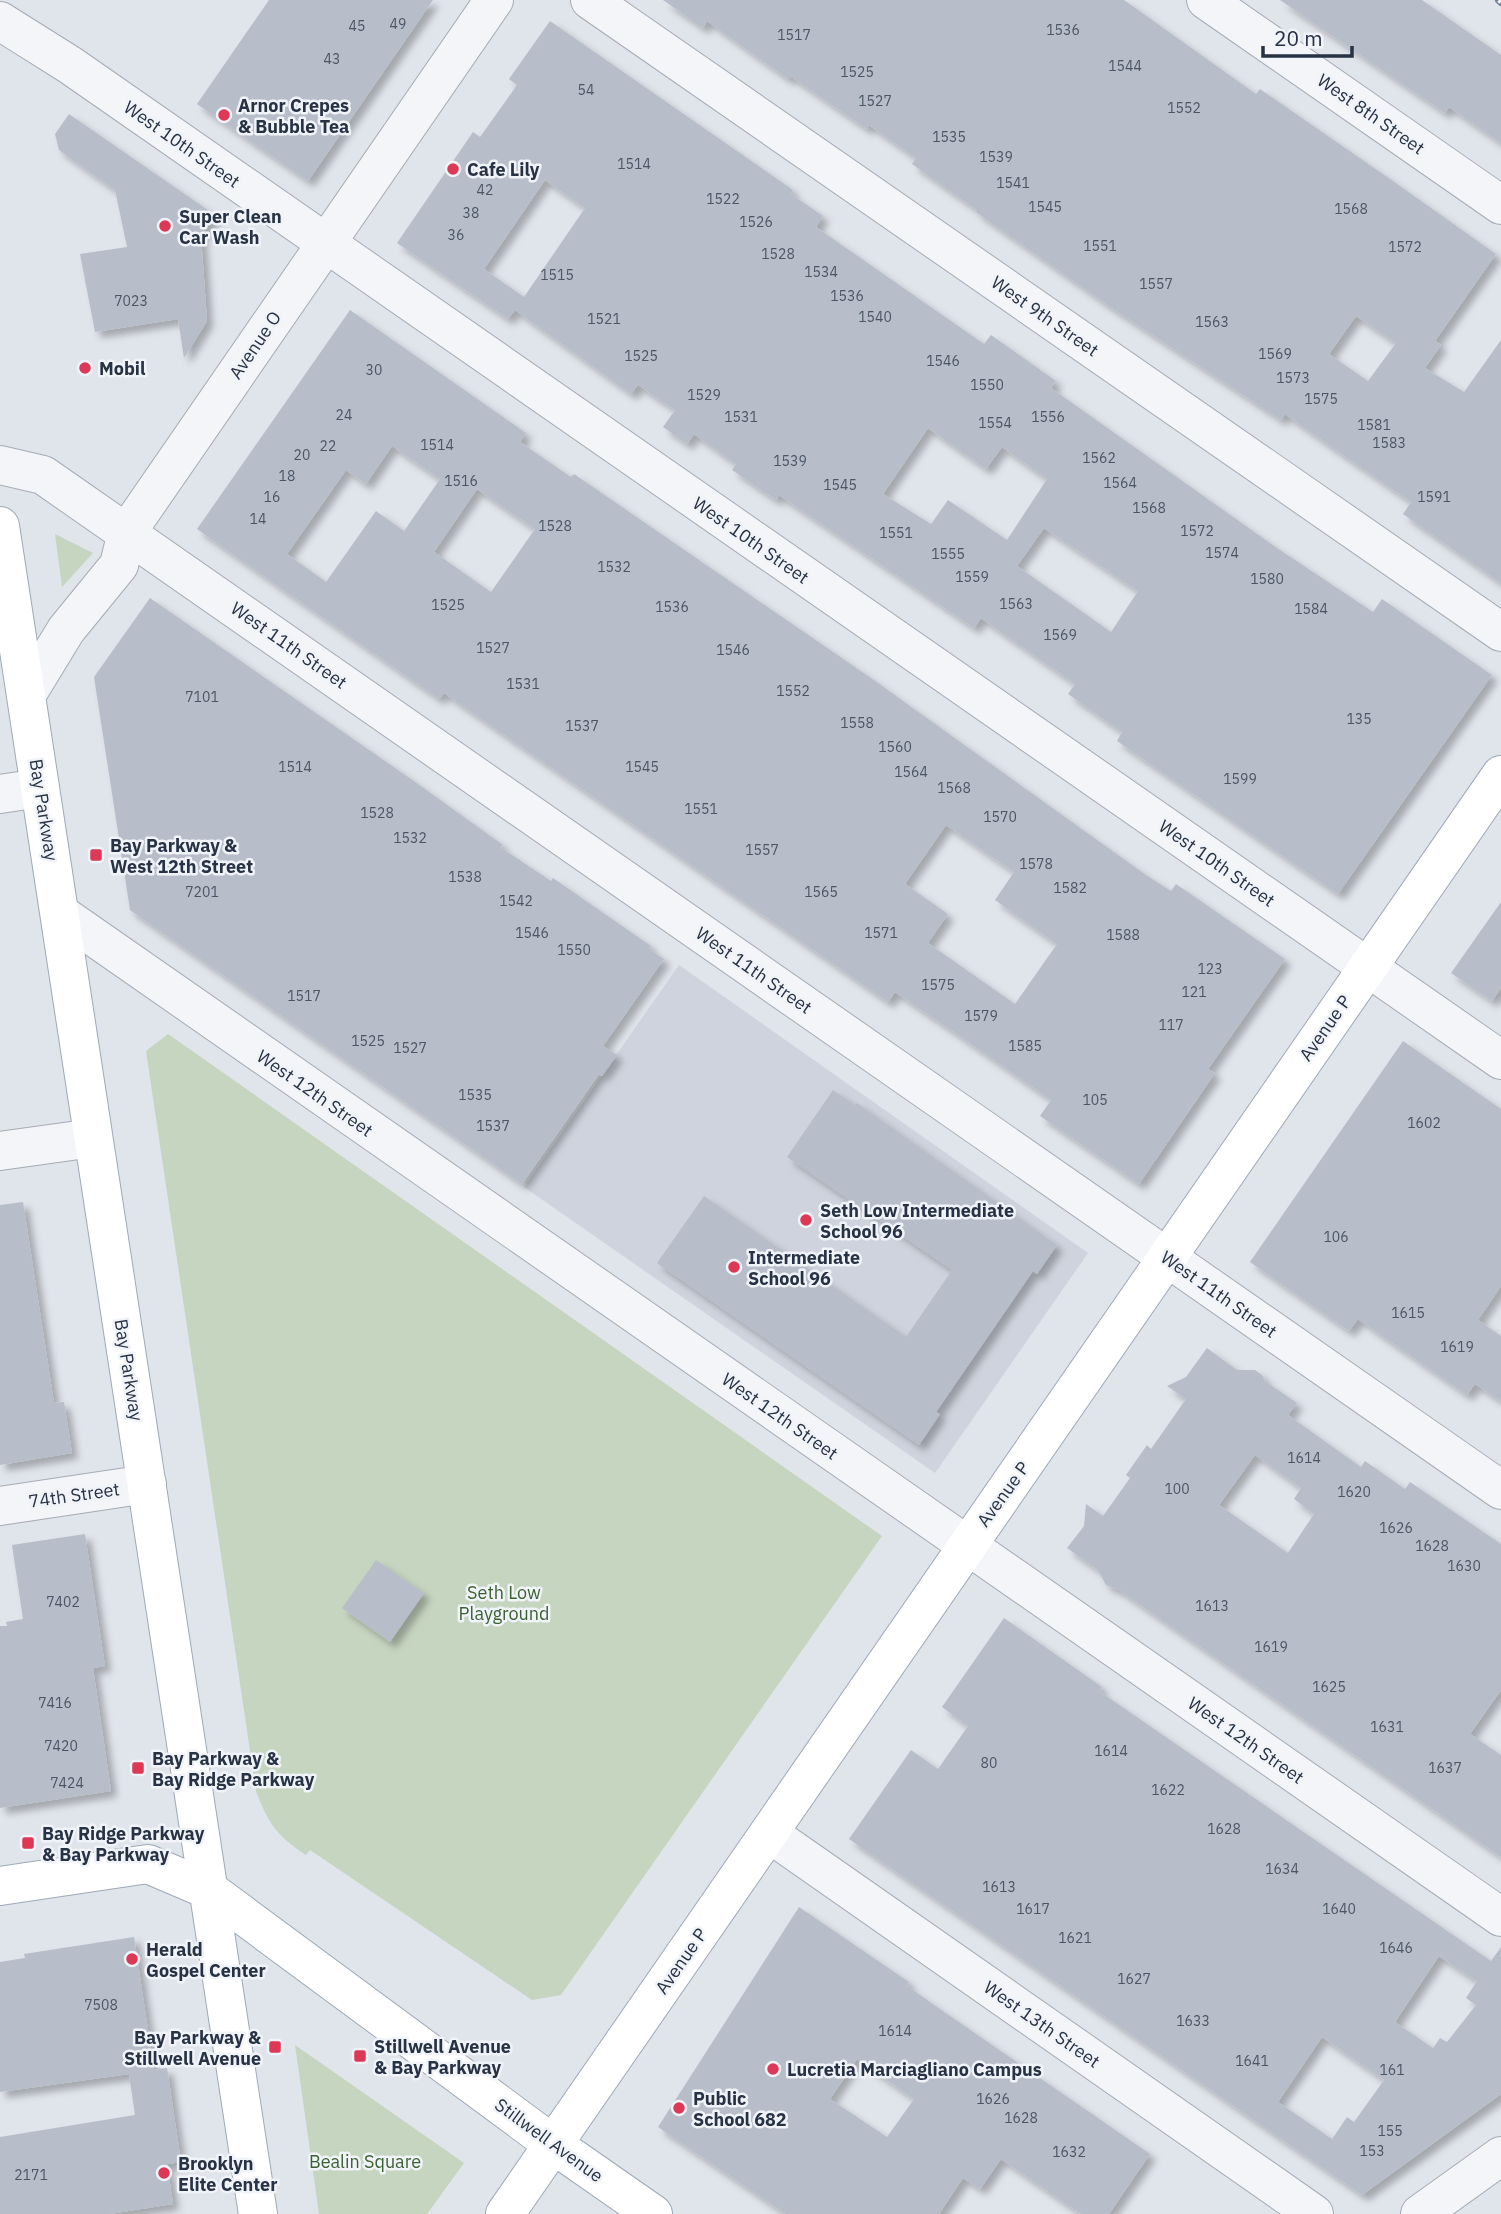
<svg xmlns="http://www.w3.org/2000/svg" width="1501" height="2214" font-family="'IBM Plex Sans',sans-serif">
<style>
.built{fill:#ced3dd}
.green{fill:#c6d5c0}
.building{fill:#b7bec9;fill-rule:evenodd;filter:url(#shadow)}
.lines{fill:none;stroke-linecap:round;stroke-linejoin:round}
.minor-casing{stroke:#a5abb6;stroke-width:40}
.major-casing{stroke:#9ea9b8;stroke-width:40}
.minor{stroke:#f3f5f8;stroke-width:38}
.major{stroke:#fff;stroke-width:38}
.rail-casing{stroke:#788496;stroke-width:8}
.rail{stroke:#f0f3f8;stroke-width:5;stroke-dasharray:16;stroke-linecap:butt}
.poi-dot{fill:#dd3855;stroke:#f0f3f8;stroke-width:2.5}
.labels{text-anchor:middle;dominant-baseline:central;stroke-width:5;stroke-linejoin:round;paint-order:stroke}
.number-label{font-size:14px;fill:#4b5565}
.poi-label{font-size:18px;font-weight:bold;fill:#273244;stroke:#f0f3f8;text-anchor:start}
.street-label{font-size:18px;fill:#273244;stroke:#f0f3f8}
.park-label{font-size:18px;fill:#3c6132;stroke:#f0f3f8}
</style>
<defs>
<filter id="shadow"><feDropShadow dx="6" dy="6" stdDeviation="3.5" flood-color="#0004"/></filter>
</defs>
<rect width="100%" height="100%" fill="#e0e4eb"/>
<path class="built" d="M 679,965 L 1088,1253 L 935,1473 L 524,1187 Z"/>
<path class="green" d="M 55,534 L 93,553 L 62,587 Z
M 168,1034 L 882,1536 L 561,1995 L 532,2000 L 310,1850 L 306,1855 C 277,1836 268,1823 256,1791 L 146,1051 Z
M 295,2045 L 464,2163 L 427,2214 L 319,2214 Z"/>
<path class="building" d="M 269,0 L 433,0 L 308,181 L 197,104 Z
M 663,0 L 1124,0 L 1256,94 L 1260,89 L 1390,179 L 1496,254 L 1435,341 L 1441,345 L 1425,368 L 1464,392 L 1501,340 L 1501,583 L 1403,514 L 1411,502 L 1333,448 L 1285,414 L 1281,420 L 1109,306 L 976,212 L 977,210 L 912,164 L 916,158 L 869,125 L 867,129 L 790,76 L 788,79 L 707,21 L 703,28 ZM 1356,316 L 1396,343 L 1368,381 L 1329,354 Z
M 1280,0 L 1422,0 L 1501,55 L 1501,143 L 1449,107 L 1445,113 Z
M 550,21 L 793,190 L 791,194 L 823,216 L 816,227 L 984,344 L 991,335 L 1056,381 L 1051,388 L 1277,548 L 1373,612 L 1382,599 L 1492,675 L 1338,894 L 1117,741 L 1122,732 L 1068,694 L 1075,684 L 981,618 L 974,628 L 779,495 L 776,500 L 732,470 L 736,464 L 694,434 L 687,444 L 663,427 L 675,410 L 638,385 L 631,394 L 515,310 L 508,319 L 397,243 L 473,132 L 480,137 L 517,85 L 509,79 ZM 545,180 L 585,208 L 524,297 L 484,269 ZM 928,428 L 986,469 L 1002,447 L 1047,479 L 1007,540 L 948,500 L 931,524 L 883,494 ZM 1044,528 L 1138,591 L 1111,632 L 1017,566 Z
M 69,114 L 215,215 L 201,236 L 207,321 L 184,358 L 178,319 L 95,332 L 80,254 L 127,247 L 115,190 L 59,150 L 55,134 Z
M 350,310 L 526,433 L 520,442 L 571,477 L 574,474 L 871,678 L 1146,875 L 1171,891 L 1176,884 L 1285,959 L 1208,1069 L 1215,1073 L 1139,1184 L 1040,1116 L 1051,1100 L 957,1034 L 895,992 L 888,1002 L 444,693 L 439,699 L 197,529 ZM 392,446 L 440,479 L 404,531 L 376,511 L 326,582 L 287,554 L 346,470 L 366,484 ZM 477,489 L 535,529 L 491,592 L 434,552 ZM 946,825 L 1014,872 L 995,900 L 1057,944 L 1015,1004 L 928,943 L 948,914 L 905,884 Z
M 150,598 L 411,779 L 503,845 L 500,847 L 551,881 L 553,878 L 651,946 L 649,949 L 664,959 L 603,1046 L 617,1055 L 602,1076 L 599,1074 L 522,1184 L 130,910 L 94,677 Z
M 1501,902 L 1501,988 L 1492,1001 L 1451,973 Z
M 1403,1041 L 1501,1109 L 1501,1286 L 1478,1320 L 1501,1336 L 1501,1401 L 1475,1384 L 1467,1395 L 1358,1319 L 1349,1331 L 1250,1262 Z
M 833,1090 L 855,1105 L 857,1103 L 1057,1245 L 1037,1274 L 1033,1271 L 936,1412 L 940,1414 L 919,1445 L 657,1263 L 704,1196 L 906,1337 L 952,1270 L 787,1157 Z
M 23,1202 L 54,1403 L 64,1402 L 72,1453 L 0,1465 L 0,1205 Z
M 1207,1348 L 1237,1370 L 1255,1370 L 1262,1375 L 1265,1381 L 1297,1403 L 1288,1415 L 1361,1467 L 1365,1461 L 1405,1489 L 1410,1482 L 1501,1544 L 1501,1690 L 1470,1734 L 1501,1755 L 1501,1857 L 1119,1590 L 1106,1585 L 1098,1570 L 1067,1548 L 1084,1526 L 1086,1504 L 1103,1516 L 1130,1478 L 1126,1475 L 1147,1445 L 1151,1449 L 1186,1399 L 1167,1386 L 1186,1377 ZM 1255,1455 L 1301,1488 L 1294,1499 L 1314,1514 L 1288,1553 L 1219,1505 Z
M 85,1534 L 105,1666 L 93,1668 L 111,1791 L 0,1808 L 0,1626 L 7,1626 L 6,1622 L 23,1619 L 12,1545 Z
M 376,1560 L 424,1593 L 390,1642 L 342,1608 Z
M 1004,1618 L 1102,1687 L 1099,1691 L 1491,1961 L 1501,1947 L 1501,2094 L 1362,2195 L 849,1839 L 911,1750 L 938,1769 L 968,1726 L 942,1707 ZM 1439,1956 L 1477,1981 L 1466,1998 L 1476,2005 L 1447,2042 L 1440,2038 L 1433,2048 L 1395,2022 ZM 1322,2037 L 1384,2080 L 1354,2122 L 1347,2117 L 1332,2139 L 1278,2102 Z
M 799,1907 L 909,1982 L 907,1986 L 927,2000 L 1150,2154 L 1109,2214 L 1081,2214 L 1001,2159 L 980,2189 L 963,2178 L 939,2214 L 786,2214 L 658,2127 ZM 857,2059 L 914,2099 L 887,2137 L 830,2099 Z
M 134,1937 L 154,2070 L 167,2068 L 181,2162 L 167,2164 L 173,2204 L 109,2214 L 0,2214 L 0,2137 L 135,2115 L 129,2074 L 0,2092 L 0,1962 L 25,1958 L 24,1954 Z"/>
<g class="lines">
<defs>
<path id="minor" d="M 590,0 L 1501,632
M 1206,0 L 1501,205
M 0,21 L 70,65 L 1501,1060
M 0,465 L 43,475 L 1501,1490
M 27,694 L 66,630 L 119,565 L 127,532 L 494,0
M 0,794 L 40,788
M 61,914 L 1501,1917
M 0,1151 L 93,1138
M 0,1506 L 147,1484
M 770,1834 L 1314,2214
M 1420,2214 L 1501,2156"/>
<path id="major" d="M 0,526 L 258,2214
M 0,1886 L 148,1864 L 209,1890 L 554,2145 L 653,2214
M 505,2214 L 1501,775"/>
</defs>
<use href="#minor" class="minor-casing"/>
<use href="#major" class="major-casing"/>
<use href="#minor" class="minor"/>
<use href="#major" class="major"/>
<defs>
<path id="rail" d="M 1499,0 L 1501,2"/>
</defs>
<use href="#rail" class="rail-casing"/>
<use href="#rail" class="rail"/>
</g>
<g class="poi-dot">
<circle cx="224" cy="115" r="7"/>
<circle cx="453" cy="169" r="7"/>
<circle cx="165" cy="226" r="7"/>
<circle cx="85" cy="368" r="7"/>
<rect x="89" y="848" width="14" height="14" rx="3.5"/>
<circle cx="806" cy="1220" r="7"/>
<circle cx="734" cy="1267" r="7"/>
<rect x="131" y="1761" width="14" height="14" rx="3.5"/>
<rect x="21" y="1836" width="14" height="14" rx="3.5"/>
<circle cx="132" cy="1959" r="7"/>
<rect x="268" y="2040" width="14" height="14" rx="3.5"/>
<rect x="353" y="2049" width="14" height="14" rx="3.5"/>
<circle cx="773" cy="2069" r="7"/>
<circle cx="679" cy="2108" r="7"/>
<circle cx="164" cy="2173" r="7"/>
</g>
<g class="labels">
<g class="number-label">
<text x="398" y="24">49</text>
<text x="357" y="26">45</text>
<text x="1063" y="30">1536</text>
<text x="794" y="35">1517</text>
<text x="332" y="59">43</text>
<text x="1125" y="66">1544</text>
<text x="857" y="72">1525</text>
<text x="586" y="90">54</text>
<text x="875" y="101">1527</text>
<text x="1184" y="108">1552</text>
<text x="949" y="137">1535</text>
<text x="996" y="157">1539</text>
<text x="634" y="164">1514</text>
<text x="1013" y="183">1541</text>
<text x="485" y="190">42</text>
<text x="723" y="199">1522</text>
<text x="1045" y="207">1545</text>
<text x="1351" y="209">1568</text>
<text x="471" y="213">38</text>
<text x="756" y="222">1526</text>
<text x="456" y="235">36</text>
<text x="1100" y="246">1551</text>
<text x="1405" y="247">1572</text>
<text x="778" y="254">1528</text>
<text x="821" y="272">1534</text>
<text x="557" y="275">1515</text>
<text x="1156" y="284">1557</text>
<text x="847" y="296">1536</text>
<text x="131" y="301">7023</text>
<text x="875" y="317">1540</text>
<text x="604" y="319">1521</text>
<text x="1212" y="322">1563</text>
<text x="1275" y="354">1569</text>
<text x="641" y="356">1525</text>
<text x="943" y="361">1546</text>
<text x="374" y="370">30</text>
<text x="1293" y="378">1573</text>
<text x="987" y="385">1550</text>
<text x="704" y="395">1529</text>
<text x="1321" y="399">1575</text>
<text x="344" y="415">24</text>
<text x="741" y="417">1531</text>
<text x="1048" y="417">1556</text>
<text x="995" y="423">1554</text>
<text x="1374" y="425">1581</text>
<text x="1389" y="443">1583</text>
<text x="437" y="445">1514</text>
<text x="328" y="446">22</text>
<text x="302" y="455">20</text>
<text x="1099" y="458">1562</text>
<text x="790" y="461">1539</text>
<text x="287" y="476">18</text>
<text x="461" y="481">1516</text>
<text x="1120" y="483">1564</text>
<text x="840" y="485">1545</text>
<text x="272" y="497">16</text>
<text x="1434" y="497">1591</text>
<text x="1149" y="508">1568</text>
<text x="258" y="519">14</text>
<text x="555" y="526">1528</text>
<text x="1197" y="531">1572</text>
<text x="896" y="533">1551</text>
<text x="1222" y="553">1574</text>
<text x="948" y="554">1555</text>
<text x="614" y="567">1532</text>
<text x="972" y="577">1559</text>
<text x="1267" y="579">1580</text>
<text x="1016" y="604">1563</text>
<text x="448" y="605">1525</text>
<text x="672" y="607">1536</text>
<text x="1311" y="609">1584</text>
<text x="1060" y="635">1569</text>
<text x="493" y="648">1527</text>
<text x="733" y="650">1546</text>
<text x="523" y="684">1531</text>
<text x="793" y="691">1552</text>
<text x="202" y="697">7101</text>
<text x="1359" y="719">135</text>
<text x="857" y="723">1558</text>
<text x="582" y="726">1537</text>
<text x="895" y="747">1560</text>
<text x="295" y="767">1514</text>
<text x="642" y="767">1545</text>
<text x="911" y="772">1564</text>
<text x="1240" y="779">1599</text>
<text x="954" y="788">1568</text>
<text x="701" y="809">1551</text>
<text x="377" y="813">1528</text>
<text x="1000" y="817">1570</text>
<text x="410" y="838">1532</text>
<text x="762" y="850">1557</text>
<text x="1036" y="864">1578</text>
<text x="465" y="877">1538</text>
<text x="1070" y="888">1582</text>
<text x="202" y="892">7201</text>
<text x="821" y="892">1565</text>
<text x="516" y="901">1542</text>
<text x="532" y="933">1546</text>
<text x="881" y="933">1571</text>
<text x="1123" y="935">1588</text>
<text x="574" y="950">1550</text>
<text x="1210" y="969">123</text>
<text x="938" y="985">1575</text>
<text x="1194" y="992">121</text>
<text x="304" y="996">1517</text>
<text x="981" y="1016">1579</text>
<text x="1171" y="1025">117</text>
<text x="368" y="1041">1525</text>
<text x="1025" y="1046">1585</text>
<text x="410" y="1048">1527</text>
<text x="475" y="1095">1535</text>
<text x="1095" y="1100">105</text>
<text x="1424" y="1123">1602</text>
<text x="493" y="1126">1537</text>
<text x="1336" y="1237">106</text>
<text x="1408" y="1313">1615</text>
<text x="1457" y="1347">1619</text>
<text x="1304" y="1458">1614</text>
<text x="1177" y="1489">100</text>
<text x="1354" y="1492">1620</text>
<text x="1396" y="1528">1626</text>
<text x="1432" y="1546">1628</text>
<text x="1464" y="1566">1630</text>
<text x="63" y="1602">7402</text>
<text x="1212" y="1606">1613</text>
<text x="1271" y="1647">1619</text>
<text x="1329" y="1687">1625</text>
<text x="55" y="1703">7416</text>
<text x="1387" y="1727">1631</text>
<text x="61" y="1746">7420</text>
<text x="1111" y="1751">1614</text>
<text x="989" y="1763">80</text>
<text x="1445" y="1768">1637</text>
<text x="67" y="1783">7424</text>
<text x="1168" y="1790">1622</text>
<text x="1224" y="1829">1628</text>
<text x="1282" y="1869">1634</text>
<text x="999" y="1887">1613</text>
<text x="1033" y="1909">1617</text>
<text x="1339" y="1909">1640</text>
<text x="1075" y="1938">1621</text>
<text x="1396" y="1948">1646</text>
<text x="1134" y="1979">1627</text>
<text x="101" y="2005">7508</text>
<text x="1193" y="2021">1633</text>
<text x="895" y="2031">1614</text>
<text x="1252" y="2061">1641</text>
<text x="1392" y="2070">161</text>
<text x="993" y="2099">1626</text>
<text x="1021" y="2118">1628</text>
<text x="1390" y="2131">155</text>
<text x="1372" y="2151">153</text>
<text x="1069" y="2152">1632</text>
<text x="31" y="2175">2171</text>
</g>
<g class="poi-label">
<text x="238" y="105">Arnor Crepes<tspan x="238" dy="21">&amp; Bubble Tea</tspan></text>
<text x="467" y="169">Cafe Lily</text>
<text x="179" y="216">Super Clean<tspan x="179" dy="21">Car Wash</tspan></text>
<text x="99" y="368">Mobil</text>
<text x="110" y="845">Bay Parkway &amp;<tspan x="110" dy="21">West 12th Street</tspan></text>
<text x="820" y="1210">Seth Low Intermediate<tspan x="820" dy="21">School 96</tspan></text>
<text x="748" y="1257">Intermediate<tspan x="748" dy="21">School 96</tspan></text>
<text x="152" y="1758">Bay Parkway &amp;<tspan x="152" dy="21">Bay Ridge Parkway</tspan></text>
<text x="42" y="1833">Bay Ridge Parkway<tspan x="42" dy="21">&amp; Bay Parkway</tspan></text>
<text x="146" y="1949">Herald<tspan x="146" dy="21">Gospel Center</tspan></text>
<text x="261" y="2037" text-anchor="end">Bay Parkway &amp;<tspan x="261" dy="21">Stillwell Avenue</tspan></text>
<text x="374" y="2046">Stillwell Avenue<tspan x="374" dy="21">&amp; Bay Parkway</tspan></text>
<text x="787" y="2069">Lucretia Marciagliano Campus</text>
<text x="693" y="2098">Public<tspan x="693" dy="21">School 682</tspan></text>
<text x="178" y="2163">Brooklyn<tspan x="178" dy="21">Elite Center</tspan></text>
</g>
<g class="street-label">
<text transform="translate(1371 114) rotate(35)">West 8th Street</text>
<text transform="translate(182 144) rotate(35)">West 10th Street</text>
<text transform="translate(1045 316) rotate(35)">West 9th Street</text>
<text transform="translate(255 345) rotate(-56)">Avenue O</text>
<text transform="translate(751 540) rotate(35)">West 10th Street</text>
<text transform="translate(289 645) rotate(35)">West 11th Street</text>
<text transform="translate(44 810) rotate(81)">Bay Parkway</text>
<text transform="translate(1217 863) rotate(35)">West 10th Street</text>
<text transform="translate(754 970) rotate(35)">West 11th Street</text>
<text transform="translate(1325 1028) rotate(-55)">Avenue P</text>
<text transform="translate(315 1093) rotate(35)">West 12th Street</text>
<text transform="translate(1219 1294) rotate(35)">West 11th Street</text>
<text transform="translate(129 1370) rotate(81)">Bay Parkway</text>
<text transform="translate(780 1416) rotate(35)">West 12th Street</text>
<text transform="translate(1003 1494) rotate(-54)">Avenue P</text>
<text transform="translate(74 1495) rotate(-8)">74th Street</text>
<text transform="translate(1246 1740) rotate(35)">West 12th Street</text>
<text transform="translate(681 1961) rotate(-55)">Avenue P</text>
<text transform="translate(1042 2024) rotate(35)">West 13th Street</text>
<text transform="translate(549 2140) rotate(36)">Stillwell Avenue</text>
</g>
<g class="park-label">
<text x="504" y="1592">Seth Low<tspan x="504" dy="21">Playground</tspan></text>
<text x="365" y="2161">Bealin Square</text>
</g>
</g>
<path d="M1263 46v10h89v-10" fill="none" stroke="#273244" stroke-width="3.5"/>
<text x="1274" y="46" font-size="21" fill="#273244" stroke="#f0f3f8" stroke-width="5" paint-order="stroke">20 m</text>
</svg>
